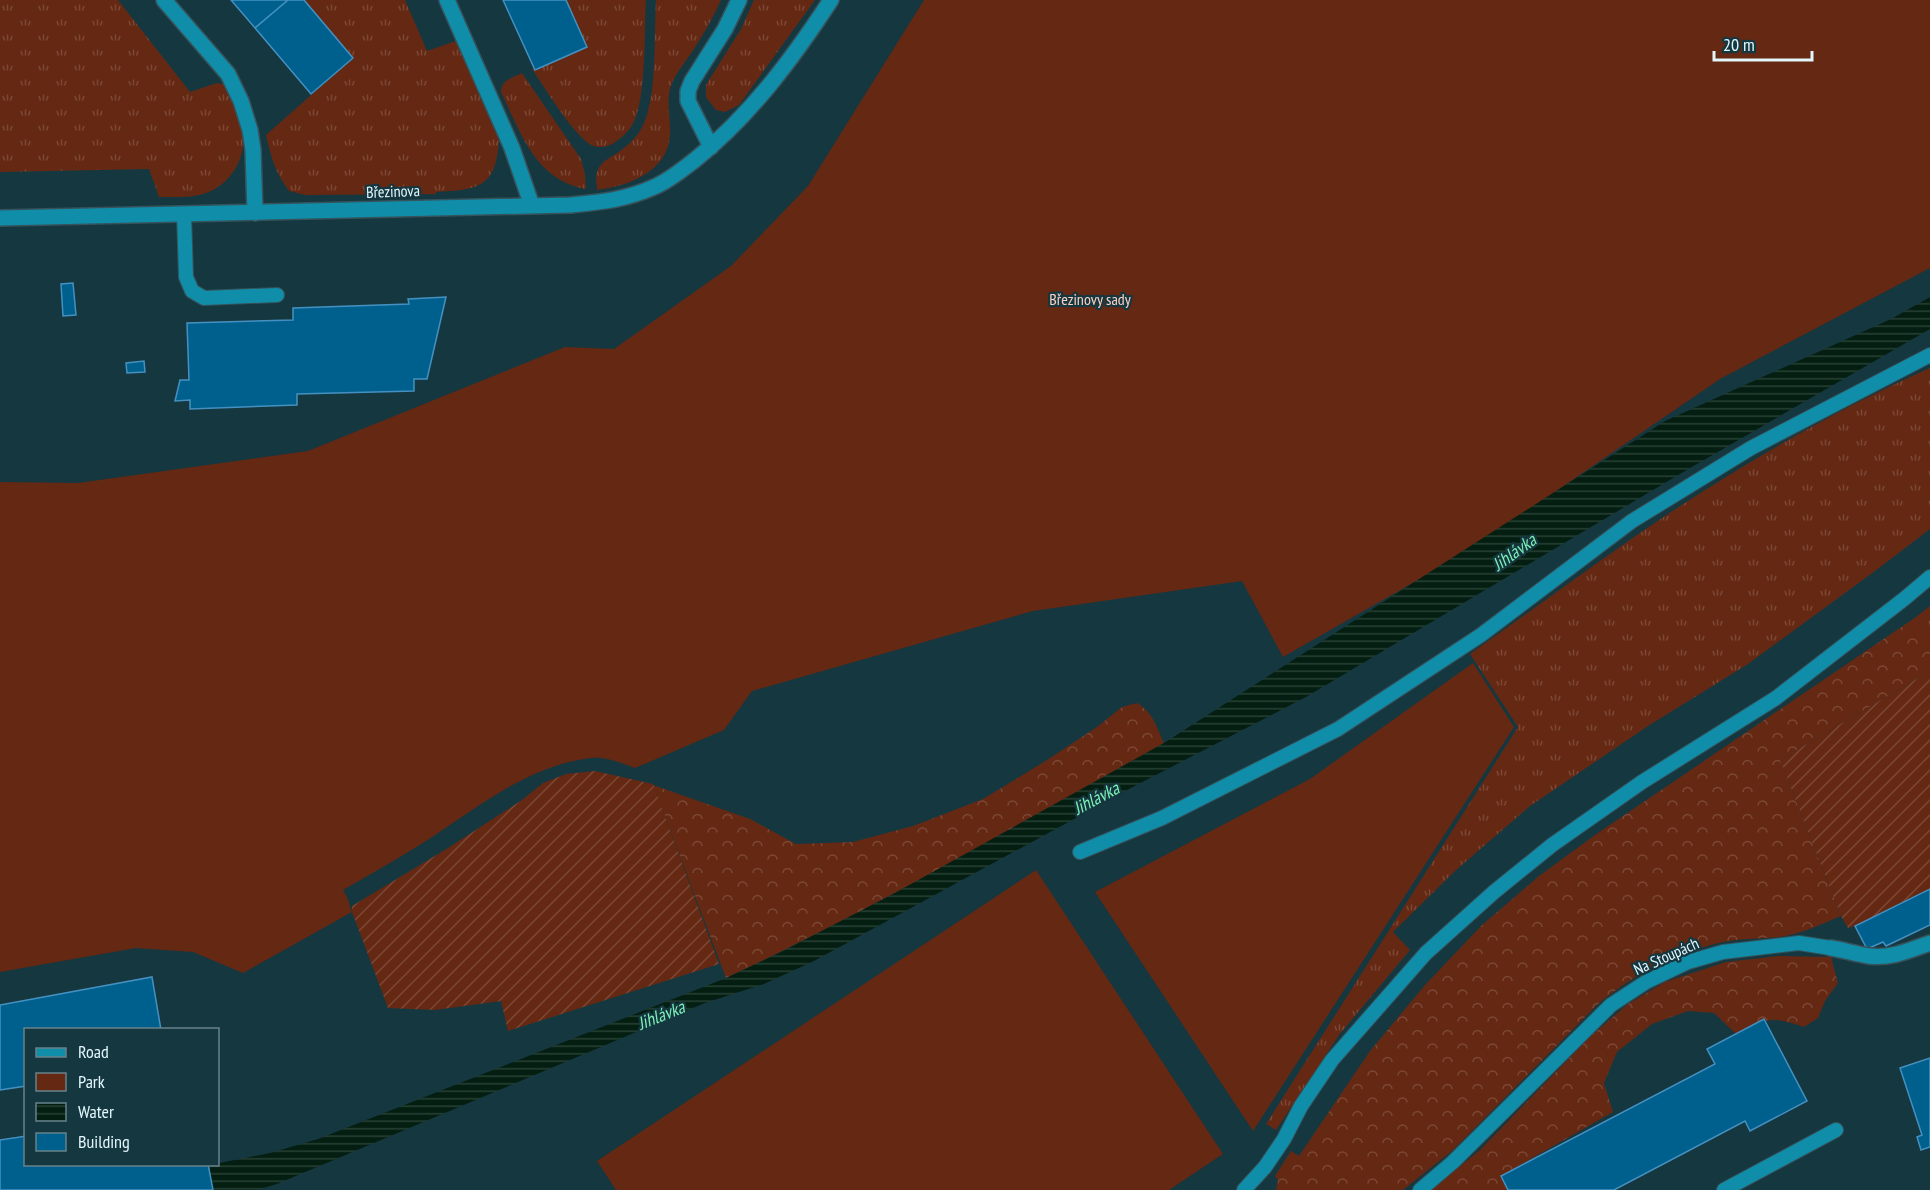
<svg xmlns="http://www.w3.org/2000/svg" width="1930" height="1190" font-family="'PT Sans Narrow',sans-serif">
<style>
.grass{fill:url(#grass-tufts)}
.forest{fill:url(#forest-crowns)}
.park{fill:#652813}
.garden{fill:url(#garden-furrows)}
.water{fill:url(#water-rules)}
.building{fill:#00608d;stroke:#4491c1;stroke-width:1.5}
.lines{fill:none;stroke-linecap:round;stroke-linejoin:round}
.service-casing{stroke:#36525a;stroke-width:16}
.minor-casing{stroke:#36525a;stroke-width:18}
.service{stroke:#108da9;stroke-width:14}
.minor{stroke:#108da9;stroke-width:15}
.labels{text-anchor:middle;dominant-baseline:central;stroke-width:4.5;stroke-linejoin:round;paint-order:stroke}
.street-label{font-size:16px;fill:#e3f6fc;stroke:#153740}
.park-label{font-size:16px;fill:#fed0c2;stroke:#153740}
.water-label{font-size:18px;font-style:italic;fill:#7ef2b6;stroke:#153740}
</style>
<defs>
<pattern id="grass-tufts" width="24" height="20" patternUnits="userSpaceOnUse" patternTransform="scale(1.5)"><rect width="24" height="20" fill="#652813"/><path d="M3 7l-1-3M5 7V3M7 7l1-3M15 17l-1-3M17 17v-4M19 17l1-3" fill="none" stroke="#7b4836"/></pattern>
<pattern id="forest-crowns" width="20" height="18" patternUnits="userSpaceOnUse" patternTransform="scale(1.5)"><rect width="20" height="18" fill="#652813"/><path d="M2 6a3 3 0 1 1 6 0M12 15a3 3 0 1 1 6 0" fill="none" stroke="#7b4836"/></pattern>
<pattern id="garden-furrows" width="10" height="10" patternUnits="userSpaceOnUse" patternTransform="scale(1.5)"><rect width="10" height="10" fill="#652813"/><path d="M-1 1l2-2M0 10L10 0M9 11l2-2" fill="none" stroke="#7b4836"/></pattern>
<pattern id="water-rules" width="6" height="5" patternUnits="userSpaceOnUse" patternTransform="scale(1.5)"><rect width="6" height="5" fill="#041f12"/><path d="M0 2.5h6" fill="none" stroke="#284035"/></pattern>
</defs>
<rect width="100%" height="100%" fill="#153740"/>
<path class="grass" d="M 0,0 L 118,0 L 190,92 L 217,83 L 226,85 C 233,100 242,117 243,134 C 246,159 230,185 206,193 C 192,198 175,197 159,197 L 149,169 L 0,172 Z
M 304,0 L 405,0 L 427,51 L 456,41 L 499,138 C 497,187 479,190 436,192 L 436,194 L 305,195 L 289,191 C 275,172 271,157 266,135 L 353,58 Z
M 566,0 L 646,0 C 644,28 647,106 631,127 C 626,134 617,142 610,145 C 603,148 594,148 588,143 C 568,127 547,91 532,69 L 534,67 L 536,70 L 587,47 Z
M 656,0 L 721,0 C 713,18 703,35 692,52 C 685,62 677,72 672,83 C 665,99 671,117 670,134 C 669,171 629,186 597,190 C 597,184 595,177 597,172 C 600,161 612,157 620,151 C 631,143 639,135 644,123 C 657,94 654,33 656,0 Z
M 754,0 L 815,0 L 739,105 L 725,112 L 716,110 L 706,97 L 706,85 L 741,29 Z
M 522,73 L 581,159 L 585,174 L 586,189 C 535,180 521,133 501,92 C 501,80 512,78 522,73 Z
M 1930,368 L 1930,529 L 1875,571 L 1748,664 L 1648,726 L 1530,806 L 1455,871 L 1393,932 L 1410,950 L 1339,1035 L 1276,1130 L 1266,1124 L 1518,727 L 1470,654 C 1537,607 1603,557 1671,512 C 1753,458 1840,408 1930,368 Z
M 1930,606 L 1930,644 L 1929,644 L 1916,617 Z"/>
<path class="forest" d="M 1916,617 L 1930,644 L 1930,671 L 1780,760 L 1841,916 C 1822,924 1801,934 1780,937 C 1763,939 1746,938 1729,941 C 1680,950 1635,973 1597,1005 L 1453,1150 L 1403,1190 L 1276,1190 L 1278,1180 L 1275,1176 L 1291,1151 L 1299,1156 L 1370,1051 L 1425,985 L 1482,925 L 1539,876 L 1595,835 Z
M 1137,703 C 1153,712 1157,728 1164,743 C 1020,824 876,908 726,978 L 653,785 L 750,819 L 796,844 L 853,842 L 913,826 L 983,799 L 1047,760 L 1097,727 L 1122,707 Z
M 1779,956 L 1831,957 L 1838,983 L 1825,1001 L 1818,1018 L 1804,1027 C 1771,1016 1767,1018 1736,1034 L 1714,1013 L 1688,1011 L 1652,1024 L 1617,1052 L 1604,1083 L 1613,1112 L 1501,1176 L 1508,1190 L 1431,1190 L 1480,1150 L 1592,1035 L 1628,1004 L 1665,982 L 1726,962 Z"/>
<path class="park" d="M 924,0 L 1930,0 L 1930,268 L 1720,379 L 1467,552 L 1283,657 L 1242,581 L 1033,611 L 752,691 L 724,730 L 635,768 C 621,763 606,756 591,758 C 530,765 479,806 429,839 C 401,857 372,873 343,890 L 347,897 L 352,912 L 243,973 L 193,952 L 136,948 L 0,972 L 0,482 L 78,483 L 308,451 L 565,347 L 614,349 L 731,266 L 808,186 Z
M 1473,663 L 1514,727 L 1253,1131 L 1095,892 L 1310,779 Z
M 1036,870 L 1223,1154 L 1169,1190 L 616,1190 L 597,1161 Z"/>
<path class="garden" d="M 1930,671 L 1930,925 L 1889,945 L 1883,942 L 1867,949 L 1855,926 L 1848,928 L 1841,916 L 1780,760 Z
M 595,771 L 653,784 L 719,964 L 508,1031 L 501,1001 L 435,1010 L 388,1008 L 352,912 L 352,906 L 448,848 L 522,800 L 543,783 L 566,774 Z"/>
<path class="water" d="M 1930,297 L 1930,329 L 1685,471 L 1306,697 L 1129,789 L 814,961 L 764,984 L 705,1003 L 277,1184 L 257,1190 L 213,1190 L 209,1165 L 270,1153 L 318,1139 L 726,978 L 783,951 L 895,893 L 1164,743 L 1665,421 L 1891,319 Z"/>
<path class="building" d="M 231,0 L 288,0 L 255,28 Z
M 288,0 L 304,0 L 353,58 L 311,94 L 255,28 Z
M 503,0 L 566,0 L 587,47 L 535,70 Z
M 73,283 L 76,315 L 63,316 L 61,284 Z
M 446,297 L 427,379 L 414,379 L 414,391 L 297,394 L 297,405 L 190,409 L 190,400 L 175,401 L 180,380 L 189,380 L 187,323 L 293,320 L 293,308 L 409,304 L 408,299 Z
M 144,361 L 145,372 L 127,373 L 126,363 Z
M 1930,889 L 1930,925 L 1886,946 L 1883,942 L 1867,949 L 1855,926 Z
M 152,977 L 161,1030 L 26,1030 L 26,1086 L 0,1090 L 0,1005 Z
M 1764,1019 L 1807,1101 L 1750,1131 L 1745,1121 L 1614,1190 L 1508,1190 L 1501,1176 L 1715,1064 L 1707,1049 Z
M 1930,1058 L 1930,1147 L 1921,1150 L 1917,1137 L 1922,1135 L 1900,1068 Z
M 26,1136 L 26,1164 L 208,1164 L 213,1190 L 0,1190 L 0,1140 Z"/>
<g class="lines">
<defs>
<path id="service" d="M 184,214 L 186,277 L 192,291 L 204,298 L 277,295
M 1080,852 L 1162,818 L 1338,729 L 1481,635 L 1632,521 L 1751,448 L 1930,355
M 1244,1190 L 1265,1167 L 1284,1139 L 1301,1106 L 1332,1060 L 1426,953 L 1494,892 L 1552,845 L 1642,782 L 1776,698 L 1904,599 L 1930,577
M 1420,1190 L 1453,1162 L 1611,1005 L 1646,982 L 1688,962 L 1723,952 L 1799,943 L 1831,948
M 1724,1190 L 1836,1130"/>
<path id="minor" d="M 164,0 L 228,74 L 241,101 L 250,130 L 253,150 L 255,213
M 447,0 L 512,148 L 532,206
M 711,147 L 688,101 L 688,91 L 692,81 L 725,29 L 739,0
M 0,218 L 570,205 C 601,202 625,200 654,187 C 669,181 683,169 696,159 C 750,116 793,58 831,0
M 1831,948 C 1844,950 1856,954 1869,956 C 1891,959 1910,950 1930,943"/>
</defs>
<use href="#service" class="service-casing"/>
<use href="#minor" class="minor-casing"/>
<use href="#service" class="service"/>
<use href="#minor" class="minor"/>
</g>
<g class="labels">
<g class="street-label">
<text transform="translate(393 191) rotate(-2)">Březinova</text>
<text transform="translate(1666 956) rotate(-24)">Na Stoupách</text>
</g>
<g class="park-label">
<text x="1090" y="299">Březinovy sady</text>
</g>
<g class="water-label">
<text transform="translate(1514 552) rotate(-36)">Jihlávka</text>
<text transform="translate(1096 798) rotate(-28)">Jihlávka</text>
<text transform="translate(661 1015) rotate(-22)">Jihlávka</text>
</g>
</g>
<rect x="24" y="1028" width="195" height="138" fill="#153740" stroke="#67838b" stroke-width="1.5"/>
<rect x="36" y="1048" width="30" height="9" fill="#108da9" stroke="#67838b" stroke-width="1.5"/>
<text x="78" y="1058" font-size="18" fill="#e3f6fc">Road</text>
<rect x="36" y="1073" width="30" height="18" fill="#652813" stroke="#67838b" stroke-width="1.5"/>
<text x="78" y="1088" font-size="18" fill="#e3f6fc">Park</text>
<rect x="36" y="1103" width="30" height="18" fill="url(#water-rules)" stroke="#67838b" stroke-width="1.5"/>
<text x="78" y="1118" font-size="18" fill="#e3f6fc">Water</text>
<rect x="36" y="1133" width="30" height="18" fill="#00608d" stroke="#67838b" stroke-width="1.5"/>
<text x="78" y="1148" font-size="18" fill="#e3f6fc">Building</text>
<path d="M1714 51v9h98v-9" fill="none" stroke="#e3f6fc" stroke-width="3"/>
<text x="1723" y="51" font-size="18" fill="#e3f6fc" stroke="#153740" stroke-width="4.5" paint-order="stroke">20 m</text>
</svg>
